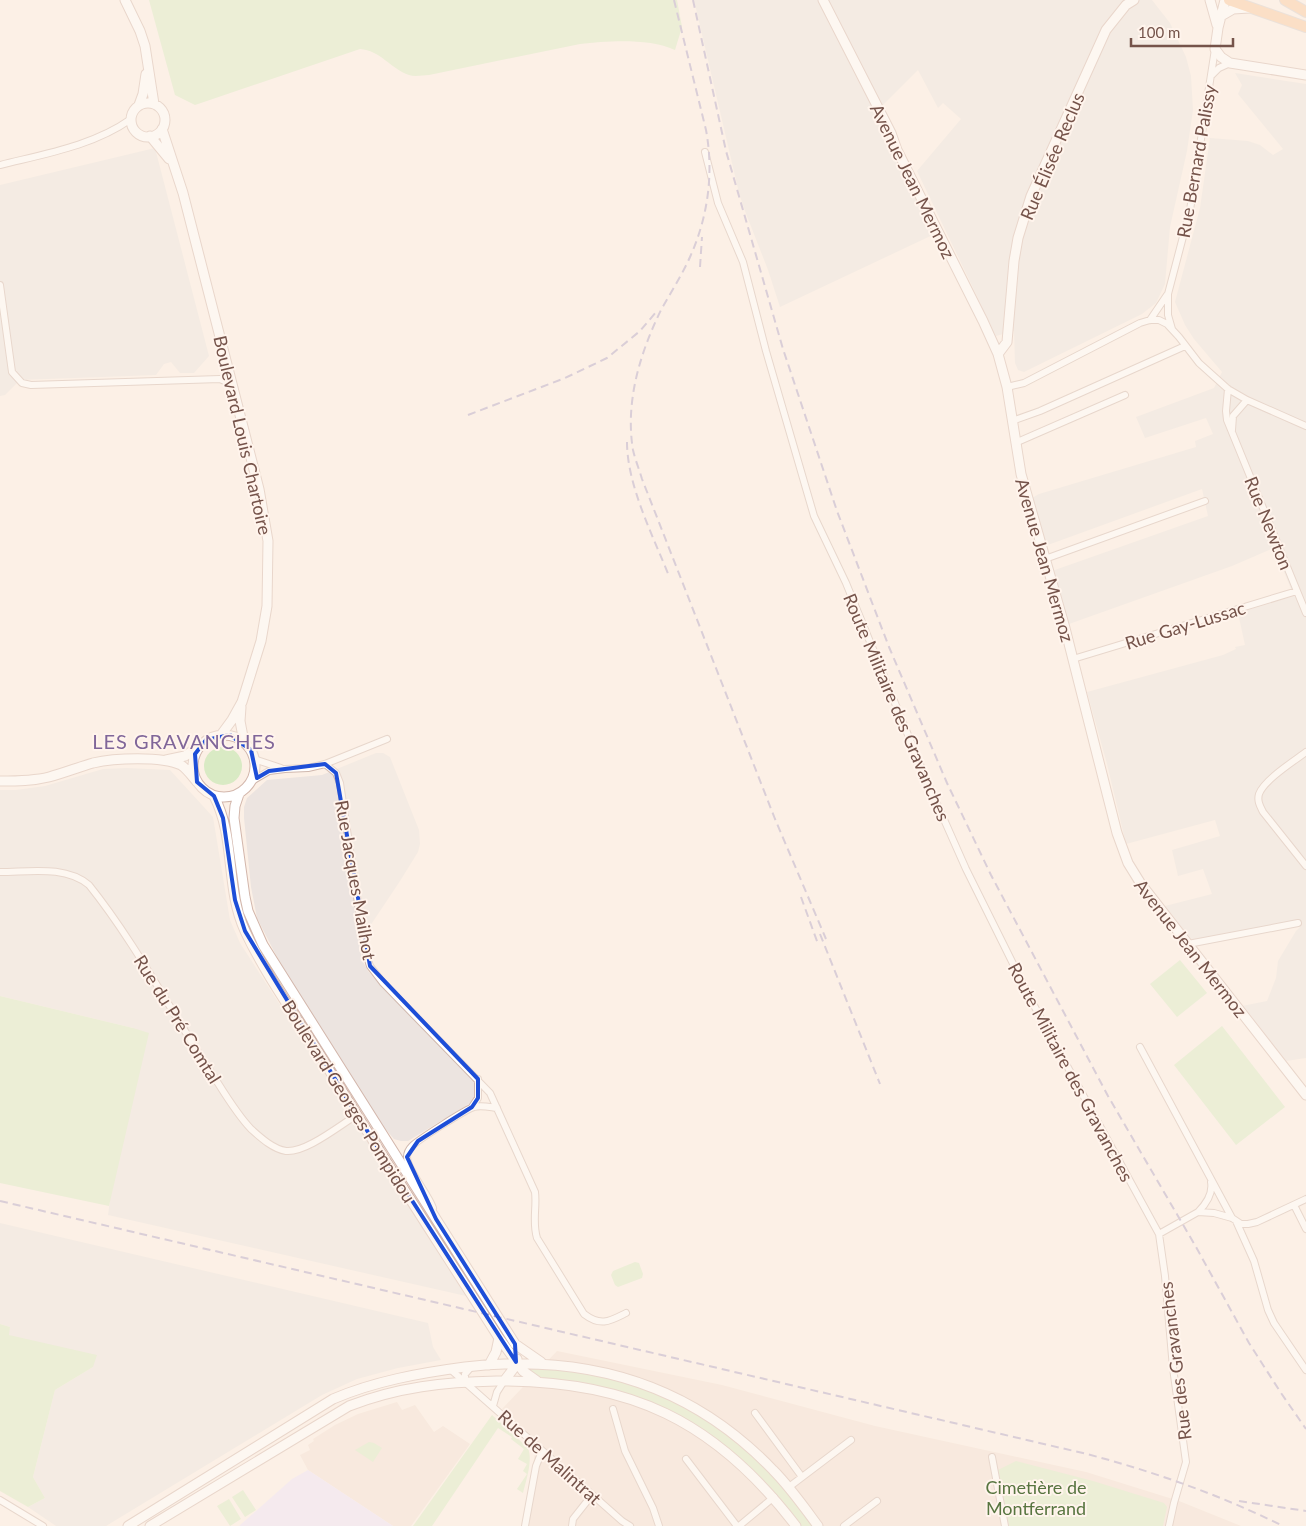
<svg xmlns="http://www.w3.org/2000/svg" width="1306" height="1526" font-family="Lato,sans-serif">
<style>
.residential{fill:#f4e0d4}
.industrial{fill:#ece4e0}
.education{fill:#ede2f9}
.green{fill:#d9eac4}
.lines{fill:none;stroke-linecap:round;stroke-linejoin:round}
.street-casing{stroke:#d0b8ae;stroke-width:8}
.secondary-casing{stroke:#d3b7ac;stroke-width:11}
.primary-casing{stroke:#d8cfcc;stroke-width:12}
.street{stroke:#fff;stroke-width:6}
.secondary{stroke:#fff;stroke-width:9}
.primary{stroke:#faca9f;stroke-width:10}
.rail{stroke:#b1a4c6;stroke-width:2;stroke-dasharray:8 5;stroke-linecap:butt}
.marked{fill:none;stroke:#1d4ed8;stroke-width:4;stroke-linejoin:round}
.labels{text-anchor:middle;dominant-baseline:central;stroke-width:4;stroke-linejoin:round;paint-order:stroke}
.street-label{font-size:18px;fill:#75534a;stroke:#fff4ec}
.park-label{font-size:18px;fill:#587540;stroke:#fff4ec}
.quarter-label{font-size:20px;letter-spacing:1px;fill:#806699;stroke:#fff4ec}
</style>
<rect width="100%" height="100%" fill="#fcf0e6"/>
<path class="residential" d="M 557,1351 L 722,1385 L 875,1426 L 1086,1472 L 1179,1501 L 1241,1526 L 525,1526 L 536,1444 L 502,1409 Z
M 397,1402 L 402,1410 L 415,1405 L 434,1432 L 443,1426 L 470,1444 L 411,1526 L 393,1526 L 308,1470 L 300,1455 L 310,1450 L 308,1445 L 314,1441 L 313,1439 L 335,1425 L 358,1414 Z"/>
<path class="industrial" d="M 694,0 L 1152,0 L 1170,23 L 1186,57 L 1191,76 L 1193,110 L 1187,151 L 1170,227 L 1165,284 L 1156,303 L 1142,314 L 1024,372 L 1018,370 L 1015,363 L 1014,331 L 996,336 L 917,171 L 961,119 L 943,103 L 938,108 L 918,70 L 879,109 L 939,232 L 780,307 L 768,270 L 745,211 L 739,193 Z
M 1235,73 L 1306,84 L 1306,1058 L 1286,1061 L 1242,1006 L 1267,1001 L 1276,978 L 1278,961 L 1296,931 L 1300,927 L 1298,923 L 1194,943 L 1165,906 L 1212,894 L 1203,869 L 1178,876 L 1172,850 L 1220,836 L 1215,820 L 1126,844 L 1107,764 L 1087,692 L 1223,655 L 1236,649 L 1235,647 L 1245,645 L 1238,613 L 1294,596 L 1274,548 L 1232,566 L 1069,624 L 1052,571 L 1208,516 L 1202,489 L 1045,546 L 1032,498 L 1039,494 L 1196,447 L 1195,441 L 1213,434 L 1206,418 L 1145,438 L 1136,417 L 1214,388 L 1222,372 L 1194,339 L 1185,325 L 1175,302 L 1200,208 L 1210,138 L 1248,141 L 1260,145 L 1273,155 L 1283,149 L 1238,94 L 1242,85 Z
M 155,148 L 209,356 L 194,373 L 180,373 L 171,362 L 164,364 L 156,375 L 20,380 L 5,395 L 0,396 L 0,185 Z
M 376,753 L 383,753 L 390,757 L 419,830 L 420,844 L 418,852 L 400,881 L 366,932 L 360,945 L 362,960 L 368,971 L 375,979 L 470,1075 L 477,1085 L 475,1097 L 472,1102 L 408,1141 L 401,1141 L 394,1139 L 382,1125 L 279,961 L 257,918 L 251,887 L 244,818 L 244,807 L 247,798 L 267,780 L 322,775 Z
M 127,768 L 170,770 L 213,817 L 230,920 L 240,943 L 361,1130 L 466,1296 L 108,1215 L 133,1028 L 0,996 L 0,790 L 16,790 L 45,786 L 103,769 Z
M 0,1223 L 428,1323 L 433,1347 L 441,1360 L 398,1368 L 357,1379 L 322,1395 L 106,1526 L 56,1526 L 28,1507 L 45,1498 L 33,1477 L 55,1390 L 93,1367 L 8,1335 L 10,1327 L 0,1324 Z"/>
<path class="education" d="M 308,1470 L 393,1526 L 239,1526 L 292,1479 Z"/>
<path class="green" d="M 149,0 L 677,0 L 682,27 L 675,50 C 649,38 608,41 580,44 L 429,75 C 423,75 415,77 409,75 C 391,69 380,50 360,49 L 195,105 L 175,95 Z
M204 766a19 19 0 1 1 38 0a19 19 0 1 1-38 0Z
M 1180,960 L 1207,993 L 1177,1017 L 1150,984 Z
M 0,996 L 133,1028 L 149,1033 L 109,1206 L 0,1183 Z
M 1222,1026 L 1285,1107 L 1236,1145 L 1174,1065 Z
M 635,1262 L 639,1263 L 643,1274 L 642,1278 L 618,1287 L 615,1285 L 611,1275 L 613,1271 Z
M 0,1324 L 10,1327 L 9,1335 L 97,1355 L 93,1367 L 55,1390 L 33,1477 L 45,1498 L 28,1507 L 0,1491 Z
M 531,1366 C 563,1370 596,1373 628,1382 C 685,1400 739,1436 779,1481 C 791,1495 802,1511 814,1526 L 801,1526 C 749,1458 694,1411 609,1389 C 600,1386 590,1383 580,1382 C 562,1379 543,1381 528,1371 Z
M 492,1415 L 528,1448 C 533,1461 526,1480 523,1493 L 517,1489 L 527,1474 L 523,1471 L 527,1464 L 518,1459 L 524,1449 L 511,1439 L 512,1437 L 498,1428 L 432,1526 L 413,1526 Z
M 369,1442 L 374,1443 L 382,1448 L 373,1462 L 355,1450 Z
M 1016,1461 L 1093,1481 L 1164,1503 L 1167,1507 L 1163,1526 L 1009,1526 L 998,1470 Z
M 243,1490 L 256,1510 L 245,1517 L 232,1497 Z
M 229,1499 L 241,1519 L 230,1526 L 217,1506 Z"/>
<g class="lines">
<defs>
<path id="street" d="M 1211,76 L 1219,68 L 1230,63
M 705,152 L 718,203 L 743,262 L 766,351 L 814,516 L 846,583 L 926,779 L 966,869 L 1031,1000 L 1159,1234
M 0,165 C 44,154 93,146 131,119
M 0,285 L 12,372 L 22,383 L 31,385 L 220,379 L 229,383 L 232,387
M 1150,320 L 1167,295
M 1172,329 L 1168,315 L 1168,294 L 1190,210 L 1215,49
M 1007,387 L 1024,383 L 1140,323 L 1150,320 L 1159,320 L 1167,324 L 1179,337 L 1199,363 L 1228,389 L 1247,400 L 1306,426
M 1228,389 L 1226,411 L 1227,420 L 1306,613
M 1012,421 L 1040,411 L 1185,346
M 1232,430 L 1233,416 L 1247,400
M 1015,443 L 1125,395
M 1045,559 L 1205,501
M 1073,659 L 1297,591
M 1306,752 C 1294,761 1264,780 1259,794 C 1257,801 1260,806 1263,812 L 1306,866
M 254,759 L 281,768
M 325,764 L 336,773 L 340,783 L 365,950 L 370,966 L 383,983 L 490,1093 L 535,1192 C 537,1207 532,1222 537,1238 L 584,1314 C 601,1327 610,1321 626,1313
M 252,781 L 269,771 L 285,769 L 308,768 L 325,764 L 387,739
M 0,872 C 29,872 65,865 89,885 C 133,940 167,1004 205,1063 C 220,1085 233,1110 251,1129 C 261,1138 273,1149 286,1151 C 306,1153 340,1125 357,1115
M 1188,944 L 1298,923
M 1140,1047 L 1232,1218
M 472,1107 L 478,1098 L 478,1079
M 1294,1205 L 1306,1229
M 433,1208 C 428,1193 407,1170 407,1157 C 407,1153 409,1149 412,1146 C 418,1140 466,1109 474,1107 C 481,1105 489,1107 497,1108
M 1198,1212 C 1206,1204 1213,1193 1211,1182
M 1236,1221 L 1254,1261 L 1268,1310 L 1274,1323 L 1306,1370
M 450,1369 L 622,1521 L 630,1526
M 465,1382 L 465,1374 L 472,1366
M 493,1406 L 497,1392 L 504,1381
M 613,1409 L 625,1451 L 653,1508 L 659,1526
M 755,1413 L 802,1477
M 992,1457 L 1005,1526
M 686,1459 L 737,1526
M 789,1487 L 851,1440
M 0,1500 L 43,1526
M 525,1526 L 536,1466 L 542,1451
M 572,1526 L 573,1519 L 592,1495
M 739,1526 L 774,1497
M 844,1526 L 877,1501
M 1169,1526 L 1174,1503 L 1186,1462 L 1173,1368 L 1165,1276 L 1159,1234 L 1198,1212 L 1214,1213 L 1232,1218 L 1241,1224 L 1248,1224 L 1257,1222 L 1306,1199"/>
<path id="secondary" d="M 125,0 L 140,31 L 145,46 L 154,104
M 823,0 L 891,133 L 897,150 L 983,321 L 998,354 L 1007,387 L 1021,474 L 1065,628 L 1117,833 L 1128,863 L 1141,884 L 1306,1095
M 1210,0 L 1217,25
M 1225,0 L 1218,28 L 1215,49 L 1221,57 L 1230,63 L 1306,75
M 1221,16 L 1233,9 L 1249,8
M131 120a17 17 0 1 1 34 0a17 17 0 1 1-34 0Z
M 139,105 L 143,94 L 146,74
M 162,129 L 183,193 L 259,489 L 268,541 L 267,606 L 261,641 L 242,702 L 232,720 L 221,735
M 150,136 L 169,159
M 998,354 L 1007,342 L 1014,261 L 1018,238 L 1031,196 L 1106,30 L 1126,5 L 1134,0
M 241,707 L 240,721 L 244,742
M193 766a31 31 0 1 1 62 0a31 31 0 1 1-62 0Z
M 166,760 L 185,756 L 198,747
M 0,781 C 17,781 33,781 49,777 C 64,773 79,767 93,763 C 114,758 162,756 181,765 C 187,769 192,776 197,782
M 239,794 L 235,806 L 234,818 L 245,897 L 248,911 L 263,945 L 515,1344 L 541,1362
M 214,796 C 236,838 225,888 245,931 C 266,976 297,1018 323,1060 C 380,1154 440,1245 499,1338 L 523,1371 L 537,1381
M 489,1365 L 496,1352 L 499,1338
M 504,1381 L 514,1368 L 517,1359
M 128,1526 L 333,1399 C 375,1381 420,1373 465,1367 C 584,1353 689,1382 773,1470 C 790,1487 804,1507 818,1526
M 150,1526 L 349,1406 C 398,1387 444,1382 497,1381 C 629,1380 715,1420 796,1526"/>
<path id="primary" d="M 1229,0 L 1306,27
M 1285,0 L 1306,12"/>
</defs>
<use href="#street" class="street-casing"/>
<use href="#secondary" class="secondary-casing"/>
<use href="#primary" class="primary-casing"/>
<use href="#street" class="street"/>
<use href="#secondary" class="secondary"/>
<use href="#primary" class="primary"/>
<path class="rail" d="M 674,0 L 706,130 C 714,173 708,217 690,257 C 682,275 671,292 661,310 C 640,353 625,402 633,450 C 635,459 639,469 642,479 L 775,819 L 826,939
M 693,0 L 726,151 L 783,349 L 837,511 L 889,647 L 947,783 L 991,875 L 1108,1096 L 1196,1247 L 1249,1343 L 1281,1393 L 1306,1429
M 700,267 L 702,237
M 468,415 L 565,378 L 607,358 L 640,331 L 657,311
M 627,442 C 627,485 653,536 669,576
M 801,897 L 818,944
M 820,934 L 880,1084
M 0,1201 L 1087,1454 C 1155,1472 1220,1495 1283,1526
M 1239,1501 L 1306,1511"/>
</g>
<path d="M0 0H1306V1526H0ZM 230,735 L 251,750 L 257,778 L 269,771 L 325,764 L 336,773 L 370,966 L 478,1079 L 478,1098 L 472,1107 L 418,1141 L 407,1157 L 436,1219 L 515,1344 L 516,1362 L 357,1115 L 245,931 L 235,900 L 223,818 L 214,796 L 197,782 L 195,754 L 206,740 Z" fill="#fcf0e6" fill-opacity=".55" fill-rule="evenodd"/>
<path class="marked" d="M 230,735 L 251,750 L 257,778 L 269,771 L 325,764 L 336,773 L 370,966 L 478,1079 L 478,1098 L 472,1107 L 418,1141 L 407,1157 L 436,1219 L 515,1344 L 516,1362 L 357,1115 L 245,931 L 235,900 L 223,818 L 214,796 L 197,782 L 195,754 L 206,740 Z"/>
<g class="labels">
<g class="street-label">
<text transform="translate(1052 156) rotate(-67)">Rue Élisée Reclus</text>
<text transform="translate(1196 161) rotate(-80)">Rue Bernard Palissy</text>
<text transform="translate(913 181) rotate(64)">Avenue Jean Mermoz</text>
<text transform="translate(243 435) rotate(77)">Boulevard Louis Chartoire</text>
<text transform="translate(1269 523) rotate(68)">Rue Newton</text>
<text transform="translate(1045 560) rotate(74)">Avenue Jean Mermoz</text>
<text transform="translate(1185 625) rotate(-17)">Rue Gay-Lussac</text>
<text transform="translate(897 707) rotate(67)">Route Militaire des Gravanches</text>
<text transform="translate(356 880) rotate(80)">Rue Jacques Mailhot</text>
<text transform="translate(1191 948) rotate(52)">Avenue Jean Mermoz</text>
<text transform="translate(178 1019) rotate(58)">Rue du Pré Comtal</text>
<text transform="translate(1071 1072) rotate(62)">Route Militaire des Gravanches</text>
<text transform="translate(349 1101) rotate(58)">Boulevard Georges Pompidou</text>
<text transform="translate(1175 1361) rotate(-97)">Rue des Gravanches</text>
<text transform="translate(550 1457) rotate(42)">Rue de Malintrat</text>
</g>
<g class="park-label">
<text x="1036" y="1487">Cimetière de<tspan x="1036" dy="21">Montferrand</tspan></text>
</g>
<g class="quarter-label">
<text x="184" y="741">LES GRAVANCHES</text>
</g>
</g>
<path d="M1131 38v8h102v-8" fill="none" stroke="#75534a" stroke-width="2.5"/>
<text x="1138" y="38" font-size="15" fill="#75534a" stroke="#fff4ec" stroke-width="4" paint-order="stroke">100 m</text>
</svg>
